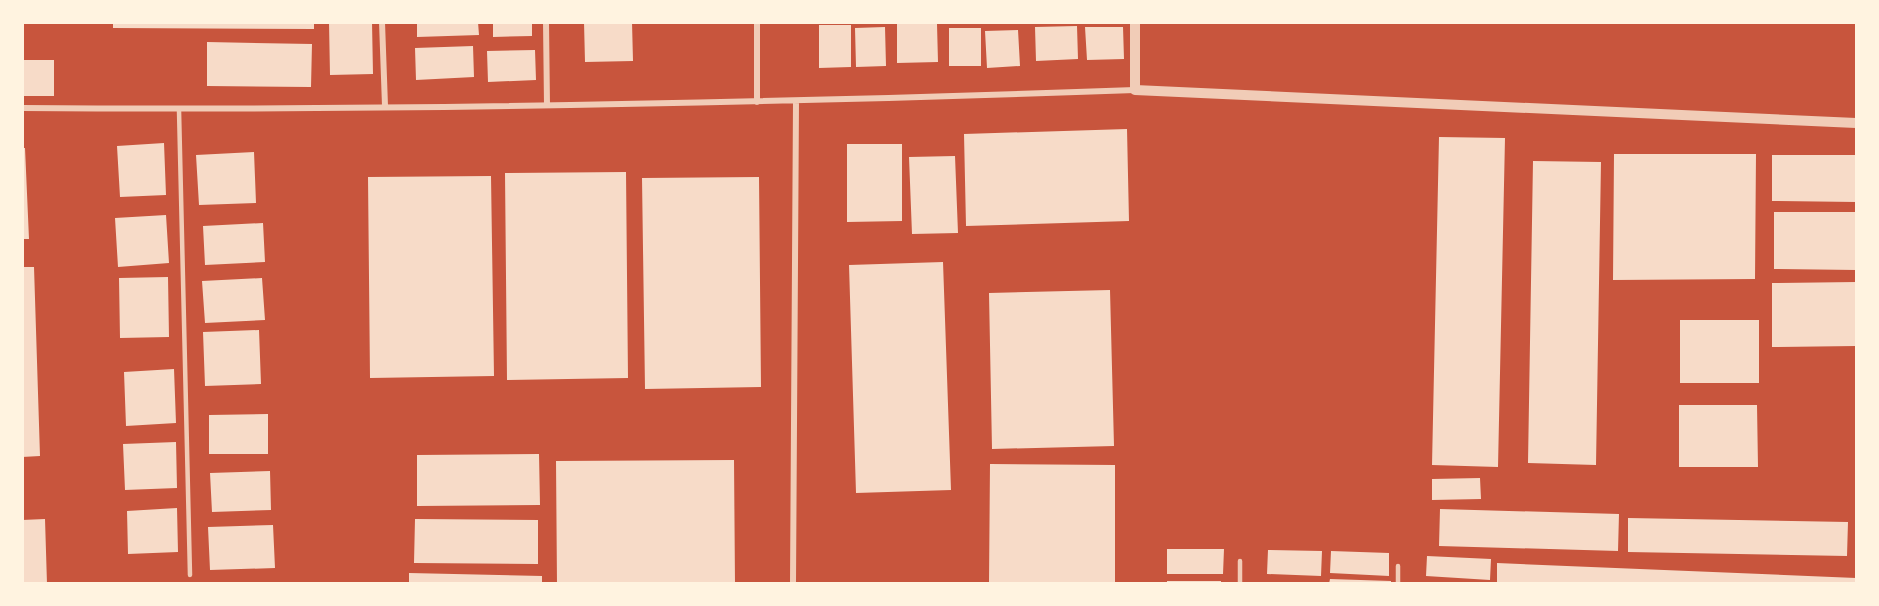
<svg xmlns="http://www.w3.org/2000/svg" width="1879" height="606" font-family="'Noto Sans',sans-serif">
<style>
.building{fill:#f7dbc8}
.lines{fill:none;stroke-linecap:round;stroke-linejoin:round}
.service{stroke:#f1ccb7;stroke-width:4.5}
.minor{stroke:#f1ccb7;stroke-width:6}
.tertiary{stroke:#f1ccb7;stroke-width:10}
</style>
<rect width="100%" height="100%" fill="#c8553d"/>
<path class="building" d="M 113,22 L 314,22 L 314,29 L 113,28 Z
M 329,22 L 372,22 L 373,74 L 330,75 Z
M 417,22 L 478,22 L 479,35 L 417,37 Z
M 493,22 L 532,22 L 532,36 L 493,37 Z
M 584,22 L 632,22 L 633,61 L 585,62 Z
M 897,24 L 937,24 L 938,62 L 897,63 Z
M 819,25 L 851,25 L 851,67 L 819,68 Z
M 1077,26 L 1078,59 L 1036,61 L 1035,27 Z
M 885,27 L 886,66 L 856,67 L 855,28 Z
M 1085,27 L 1123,27 L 1124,59 L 1087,60 Z
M 949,28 L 981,28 L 981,66 L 949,66 Z
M 1018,30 L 1020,66 L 987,68 L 985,31 Z
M 207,42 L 312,44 L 311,87 L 207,86 Z
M 473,46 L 474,77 L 416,80 L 415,48 Z
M 535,50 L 536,80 L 488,82 L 487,51 Z
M 22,60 L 54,60 L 54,96 L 22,96 Z
M 1127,129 L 1129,221 L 966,226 L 964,134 Z
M 1439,137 L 1505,138 L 1498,467 L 1432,465 Z
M 164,143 L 166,195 L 120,197 L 117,146 Z
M 847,144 L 902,144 L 902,221 L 847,222 Z
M 22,148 L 25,148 L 29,239 L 22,239 Z
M 254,152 L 256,203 L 199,205 L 196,155 Z
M 1614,154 L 1756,154 L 1755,279 L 1613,280 Z
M 1772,155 L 1856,155 L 1856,202 L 1772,201 Z
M 955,156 L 958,233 L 912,234 L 909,157 Z
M 1533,161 L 1601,162 L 1596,465 L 1528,463 Z
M 626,172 L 628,378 L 507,380 L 505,173 Z
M 491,176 L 494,376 L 370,378 L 368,177 Z
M 759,177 L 761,387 L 645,389 L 642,178 Z
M 1774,212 L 1856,212 L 1856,270 L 1774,269 Z
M 166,215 L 169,263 L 118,267 L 115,218 Z
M 263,223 L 265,262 L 205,265 L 203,226 Z
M 943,262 L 951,490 L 856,493 L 849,265 Z
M 22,267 L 34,267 L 40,456 L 22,457 Z
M 168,277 L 169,337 L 120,338 L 119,278 Z
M 262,278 L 265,320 L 205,323 L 202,281 Z
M 1856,282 L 1856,346 L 1772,347 L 1772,283 Z
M 1110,290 L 1114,446 L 992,449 L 989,293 Z
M 1680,320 L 1759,320 L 1759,383 L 1680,383 Z
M 259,330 L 261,384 L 205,386 L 203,332 Z
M 174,369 L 176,423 L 126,426 L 124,372 Z
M 1679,405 L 1757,405 L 1758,467 L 1679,467 Z
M 268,414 L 268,454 L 209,454 L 209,415 Z
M 176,442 L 177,488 L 125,490 L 123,444 Z
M 539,454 L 540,505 L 417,506 L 417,455 Z
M 734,460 L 735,584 L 557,584 L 556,461 Z
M 990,464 L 1115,465 L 1115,584 L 989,584 Z
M 270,471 L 271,510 L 212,512 L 210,473 Z
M 1480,478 L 1481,499 L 1432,500 L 1432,479 Z
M 177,508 L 178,552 L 128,554 L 127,511 Z
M 1440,509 L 1619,514 L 1618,551 L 1439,546 Z
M 1628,518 L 1848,522 L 1847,556 L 1628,552 Z
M 45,519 L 47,584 L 22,584 L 22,520 Z
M 415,519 L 538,520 L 538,564 L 414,563 Z
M 273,525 L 275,568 L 210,570 L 208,527 Z
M 1167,549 L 1224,549 L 1223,574 L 1167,574 Z
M 1268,550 L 1322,551 L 1321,576 L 1267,574 Z
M 1331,551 L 1389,553 L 1389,576 L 1330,573 Z
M 1427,556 L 1491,559 L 1490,580 L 1426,576 Z
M 1497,563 L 1856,578 L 1856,584 L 1497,584 Z
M 409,573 L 542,576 L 542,584 L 409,584 Z
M 1330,579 L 1391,581 L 1391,584 L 1329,584 Z
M 1167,581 L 1221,581 L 1221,584 L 1167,584 Z"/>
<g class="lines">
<path class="service" d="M 179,110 L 190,575
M 1240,561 L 1240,584
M 1398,584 L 1398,566"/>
<path class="minor" d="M 382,22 L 385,106
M 546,22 L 547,105
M 757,102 L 757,22
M 22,108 C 393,111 765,103 1135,90
M 793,584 L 796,102"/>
<path class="tertiary" d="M 1135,22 L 1135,90 L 1856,123"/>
</g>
<rect width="1879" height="606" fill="none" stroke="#fff3e0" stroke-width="48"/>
</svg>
